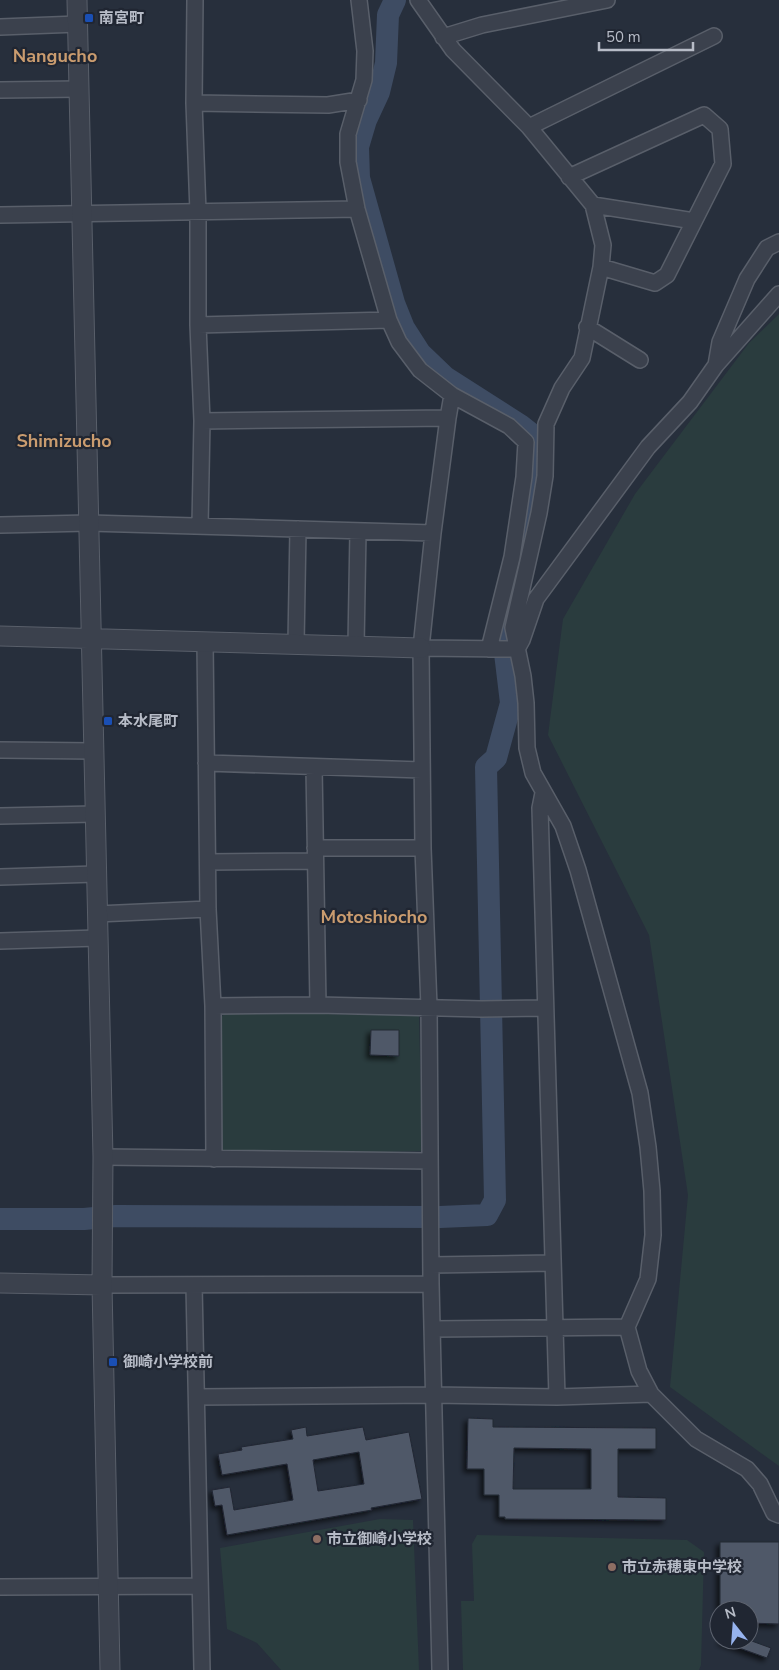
<svg xmlns="http://www.w3.org/2000/svg" width="779" height="1670" font-family="'Nunito Sans','Noto Sans JP',sans-serif">
<style>
.green{fill:#2a3c3e}
.lines{fill:none;stroke-linecap:round;stroke-linejoin:round}
.river{stroke:#3e4c63;stroke-width:22}
.building{fill:#505867;stroke:#222834;fill-rule:evenodd;filter:url(#shadow)}
.minor-casing{stroke:#595f6a;stroke-width:18}
.tertiary-casing{stroke:#595f6a;stroke-width:21}
.minor{stroke:#3b414d;stroke-width:15}
.tertiary{stroke:#3b414d;stroke-width:19}
.transit-dot{fill:#1a4fb4;stroke:#202632;stroke-width:2}
.education-dot{fill:#8d6e63;stroke:#202632;stroke-width:2}
.labels{text-anchor:middle;dominant-baseline:central;stroke-width:4.5;stroke-linejoin:round;paint-order:stroke}
.poi-label{font-size:15px;font-weight:bold;fill:#b7bcc7;stroke:#202632;text-anchor:start}
.quarter-label{font-size:18px;font-weight:bold;fill:#ca9c6f;stroke:#202632}
</style>
<defs>
<filter id="shadow"><feDropShadow dx="-3.5" dy="3.5" stdDeviation="2.5" flood-color="#0009"/></filter>
</defs>
<rect width="100%" height="100%" fill="#272f3c"/>
<path class="green" d="M 779,314 L 779,1466 L 670,1387 L 688,1195 L 649,935 L 548,735 L 563,619 L 635,494 L 749,343 Z
M 225,1013 L 419,1015 L 422,1151 L 227,1156 L 221,1149 L 219,1020 Z
M 380,1519 L 413,1520 L 419,1670 L 281,1670 L 257,1643 L 227,1629 L 220,1548 Z
M 477,1535 L 687,1540 L 704,1552 L 701,1665 L 699,1670 L 463,1670 L 461,1601 L 474,1601 L 472,1544 Z"/>
<g class="lines">
<path class="river" d="M 395,0 L 388,15 L 386,63 L 379,92 L 366,120 L 358,147 L 359,178 L 394,303 L 404,328 L 420,353 L 445,377 L 520,425 L 534,436 C 539,474 532,515 524,552
M 0,1219 L 84,1219 L 116,1216 L 440,1217 L 487,1215 L 495,1200 L 486,767 L 496,758 L 511,703 L 504,645 L 513,605"/>
</g>
<path class="building" d="M 371,1030 L 399,1030 L 399,1056 L 370,1055 Z
M 468,1418 L 493,1419 L 493,1427 L 656,1428 L 656,1449 L 618,1449 L 618,1497 L 666,1498 L 666,1520 L 505,1519 L 505,1517 L 499,1517 L 499,1495 L 484,1495 L 484,1469 L 467,1469 ZM 514,1448 L 591,1449 L 591,1489 L 513,1489 Z
M 306,1427 L 307,1436 L 363,1427 L 366,1440 L 409,1432 L 422,1499 L 371,1508 L 372,1510 L 227,1535 L 222,1505 L 215,1506 L 212,1490 L 230,1487 L 234,1510 L 293,1500 L 287,1464 L 222,1475 L 218,1454 L 242,1450 L 241,1447 L 293,1439 L 291,1430 ZM 359,1452 L 364,1484 L 318,1491 L 313,1460 Z
M 720,1542 L 779,1542 L 779,1624 L 749,1623 L 749,1610 L 720,1610 Z
M 721,1640 L 749,1640 L 771,1648 L 767,1658 L 720,1641 Z"/>
<g class="lines">
<defs>
<path id="minor" d="M 195,0 L 194,103 L 198,212 L 198,325 L 202,421 L 200,526
M 359,0 L 365,51 L 364,80 L 348,134 L 348,162 L 357,209 L 389,320 L 399,342 L 420,370 L 452,395 L 509,426 L 526,442 L 524,477 L 512,557 L 489,649
M 418,0 L 453,50 L 529,127 L 593,205 L 603,245 L 601,267 L 582,358 L 562,388 L 546,424 L 545,476 L 539,513 L 513,628 L 523,676 L 526,703 L 527,748 L 533,773 L 563,826 L 578,870 L 640,1093 L 648,1147 L 652,1191 L 653,1235 L 648,1279 L 627,1327 L 639,1371 L 651,1394 L 696,1439 L 747,1469 L 760,1484 L 774,1513 L 779,1515
M 0,27 L 78,24
M 443,37 L 482,25 L 607,0
M 0,90 L 79,89
M 194,103 L 328,105 L 359,100
M 529,127 L 714,36
M 569,177 L 704,115 L 720,129 L 723,164 L 667,275 L 655,283 L 601,267
M 593,205 L 694,221
M 0,215 L 357,209
M 198,325 L 389,320
M 587,327 L 640,360
M 716,365 L 720,342 L 747,279 L 767,248 L 779,242
M 202,421 L 448,418
M 0,525 L 89,523 L 433,533
M 205,642 L 208,909 L 213,1006 L 214,1159
M 296,644 L 298,529
M 356,646 L 358,531
M 421,648 L 517,649
M 517,649 L 522,640 L 536,599 L 648,447 L 690,402 L 716,365 L 779,294
M 0,750 L 94,751
M 206,763 L 422,770
M 314,767 L 318,1005
M 543,793 L 540,808 L 557,1397
M 0,816 L 95,814
M 315,848 L 423,848
M 208,862 L 315,861
M 0,877 L 96,874
M 97,914 L 208,909
M 0,941 L 98,938
M 213,1006 L 318,1005 L 482,1009 L 545,1008
M 103,1157 L 430,1161
M 431,1265 L 552,1263
M 102,1285 L 431,1284
M 194,1285 L 202,1670
M 433,1329 L 627,1327
M 197,1397 L 434,1395 L 557,1397 L 651,1394
M 0,1587 L 200,1586
M 440,1670 L 431,1284 L 429,1007 L 423,848 L 421,648 L 433,533 L 448,418 L 452,395"/>
<path id="tertiary" d="M 77,0 L 103,1157 L 102,1285 L 110,1670
M 0,636 L 421,648
M 0,1283 L 102,1285"/>
</defs>
<use href="#minor" class="minor-casing"/>
<use href="#tertiary" class="tertiary-casing"/>
<use href="#minor" class="minor"/>
<use href="#tertiary" class="tertiary"/>
</g>
<g class="transit-dot">
<rect x="84" y="13" width="10" height="10" rx="2.5"/>
<rect x="103" y="716" width="10" height="10" rx="2.5"/>
<rect x="108" y="1357" width="10" height="10" rx="2.5"/>
</g>
<g class="education-dot">
<circle cx="317" cy="1539" r="5"/>
<circle cx="612" cy="1567" r="5"/>
</g>
<g class="labels">
<g class="poi-label">
<text x="99" y="18">南宮町</text>
<text x="118" y="721">本水尾町</text>
<text x="123" y="1362">御崎小学校前</text>
<text x="327" y="1539">市立御崎小学校</text>
<text x="622" y="1567">市立赤穂東中学校</text>
</g>
<g class="quarter-label">
<text x="55" y="56">Nangucho</text>
<text x="64" y="441">Shimizucho</text>
<text x="374" y="917">Motoshiocho</text>
</g>
</g>
<g transform="translate(734 1625) rotate(343)"><circle r="24" fill="#202632" stroke="#5c626e"/>
<path d="M0-4L9 19L0 12L-9 19Z" fill="#96b3ee"/>
<text y="-8" font-size="14" font-weight="bold" text-anchor="middle" fill="#b7bcc7">N</text>
</g>
<path d="M599 42v8h94v-8" fill="none" stroke="#b7bcc7" stroke-width="2.5"/>
<text x="606" y="42" font-size="15" fill="#b7bcc7" stroke="#202632" stroke-width="4" paint-order="stroke">50 m</text>
</svg>
